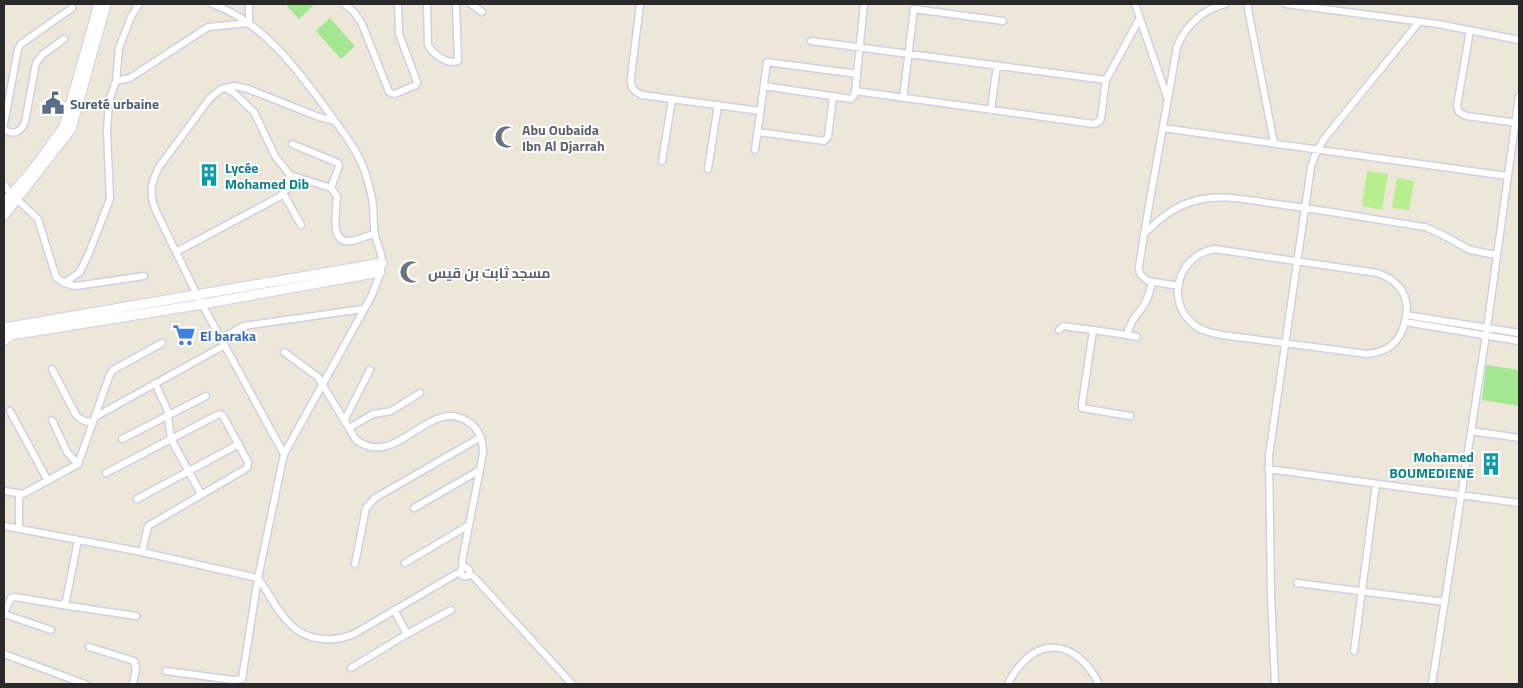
<svg xmlns="http://www.w3.org/2000/svg" width="1523" height="688" font-family="'Titillium Web',Cairo,sans-serif">
<style>
.green{fill:#a4e793}
.pitch{fill:#b8ef8e}
.lines{fill:none;stroke-linecap:round;stroke-linejoin:round}
.minor-casing{stroke:#cfd0e3;stroke-width:9}
.secondary-casing{stroke:#cfd0e3;stroke-width:11}
.minor{stroke:#fff;stroke-width:6}
.secondary{stroke:#fff;stroke-width:9}
.labels{text-anchor:middle;dominant-baseline:central;stroke-width:4;stroke-linejoin:round;paint-order:stroke}
.service-label{font-size:14px;font-weight:bold;fill:#4e5e75;stroke:#fff;text-anchor:start}
.worship-label{font-size:14px;font-weight:bold;fill:#5b616d;stroke:#fff;text-anchor:start}
.culture-label{font-size:14px;font-weight:bold;fill:#0d838f;stroke:#fff;text-anchor:start}
.shop-label{font-size:14px;font-weight:bold;fill:#366cbe;stroke:#fff;text-anchor:start}
</style>
<rect width="100%" height="100%" fill="#ede7da"/>
<path class="green" d="M 285,4 L 311,4 L 313,6 L 299,19 Z
M 330,18 L 355,46 L 341,59 L 316,31 Z
M 1486,365 L 1519,370 L 1519,406 L 1482,400 Z"/>
<path class="pitch" d="M 1367,171 L 1388,174 L 1382,210 L 1362,206 Z
M 1397,178 L 1414,181 L 1409,210 L 1392,208 Z"/>
<g class="lines">
<defs>
<path id="minor" d="M 344,4 L 354,12 L 362,24 L 389,92 L 395,94 L 416,85 L 417,82 L 399,34 L 398,4
M 427,4 L 428,45 C 433,54 447,65 458,61 L 458,58 L 456,4
M 471,4 L 482,12
M 640,4 L 631,78 C 630,87 633,91 642,95 L 760,111
M 1135,4 L 1167,97
M 1247,4 L 1274,143
M 1286,4 L 1438,24 L 1519,40
M 1470,30 L 1457,106 L 1459,112 L 1466,116 L 1518,123
M 811,41 L 1106,80 L 1101,118 L 1100,121 L 1094,124 L 855,91
M 1106,80 L 1140,18
M 116,81 L 130,78 L 208,27 L 249,23 L 249,4
M 764,86 L 851,99 L 855,94 L 864,4
M 225,88 L 234,93 L 254,112 L 275,156 L 290,175 L 331,188 L 337,196 C 337,209 328,244 351,241 C 359,239 367,236 374,234
M 903,98 L 914,9 L 1003,21
M 991,110 L 997,65
M 4,124 L 18,49 L 21,44 L 72,8
M 1163,128 L 1507,176
M 4,129 C 13,136 21,132 25,122 L 36,63 L 42,55 L 64,39
M 758,132 L 824,141 L 828,137 L 833,96
M 292,144 L 338,163 L 339,166 L 331,188
M 755,150 L 767,62 L 857,74
M 662,161 L 672,99
M 708,169 L 718,105
M 4,184 L 11,194 L 38,219 L 56,277 L 64,283 L 80,272 L 89,253 L 110,199 L 107,131 L 109,101 L 116,81 L 119,48 L 131,17 L 139,4
M 283,193 L 301,225
M 1144,234 C 1160,218 1176,205 1198,200 C 1222,194 1247,200 1270,203 C 1322,210 1373,219 1425,227 L 1441,234 L 1470,250 L 1496,255
M 1214,249 L 1377,273 C 1402,281 1412,300 1404,325 C 1402,332 1398,340 1392,345 C 1385,351 1376,353 1367,354 L 1222,335 C 1212,333 1201,331 1193,324 C 1165,300 1178,256 1214,249 Z
M 176,252 L 279,197 L 287,189 L 290,175
M 64,283 L 76,286 L 144,276
M 1179,286 L 1148,281 L 1140,274 L 1139,267 L 1144,234 L 1177,47 C 1185,26 1203,9 1225,4
M 1406,315 L 1519,333
M 1405,322 L 1519,341
M 1059,330 L 1063,326 L 1093,330
M 1127,335 L 1137,337
M 222,338 L 244,326 L 363,309
M 284,352 L 318,377 L 356,440 C 399,471 429,393 470,423 C 480,430 483,441 483,454 L 462,561 L 463,568
M 52,369 L 76,415 C 81,420 85,422 93,422
M 155,383 L 167,409 L 171,439 L 201,494
M 10,411 L 48,481
M 1130,416 L 1082,408 L 1082,404 L 1093,330 L 1127,335 C 1129,324 1135,317 1142,308 C 1148,300 1150,291 1152,282
M 95,417 L 225,345
M 52,420 L 67,452 L 78,464
M 344,421 L 370,370
M 349,428 L 373,414 L 391,411 L 420,393
M 1471,431 L 1519,438
M 122,439 L 206,396
M 284,454 L 197,295 L 156,211 C 149,193 150,185 159,167 L 210,98 L 221,89 L 235,86 L 248,89 L 319,117 L 335,121
M 1268,469 L 1519,503
M 106,473 L 217,415 L 220,414 L 223,416 L 248,462 L 247,468 L 148,526 L 142,552
M 4,491 L 23,494 L 78,464 L 110,374 L 113,370 L 162,343
M 137,499 L 239,444
M 414,508 L 480,470
M 4,526 L 142,552 L 258,578 C 268,592 277,611 289,623 C 305,641 333,643 354,634 L 456,574 L 461,572
M 19,529 L 19,494
M 405,563 L 469,525
M 355,564 L 366,508 L 375,498 L 481,437
M460.5 572a4.5 4.5 0 1 1 9 0a4.5 4.5 0 1 1-9 0Z
M 469,574 L 474,577 L 572,684
M 1297,583 L 1445,602
M 62,605 L 136,616
M 394,610 L 407,634
M 4,613 L 11,598 L 15,597 L 62,605 L 66,601 L 78,540
M 4,614 L 51,630
M 89,647 L 134,661 L 136,669 L 133,684
M 1354,651 L 1376,484
M 4,654 L 85,684
M 351,668 L 407,634 L 451,610
M 166,671 L 233,680 L 242,679 L 258,578 L 284,454 L 371,297 C 375,287 381,275 382,264 C 383,254 377,245 375,235 C 373,226 374,215 373,205 C 372,194 368,182 365,172 C 358,151 344,134 332,117 C 301,74 263,21 212,4
M 1008,684 C 1032,635 1075,636 1099,684
M 1275,684 L 1271,596 L 1269,455 L 1311,167 L 1315,155 L 1324,139 L 1419,22
M 1432,684 L 1487,328 L 1519,96"/>
<path id="secondary" d="M 4,204 L 35,167 L 64,127 L 99,4
M 4,215 L 71,129 L 106,4
M 4,328 L 382,263
M 4,340 L 11,335 L 203,304 L 380,272"/>
</defs>
<use href="#minor" class="minor-casing"/>
<use href="#secondary" class="secondary-casing"/>
<use href="#minor" class="minor"/>
<use href="#secondary" class="secondary"/>
</g>
<defs>
<symbol id="civic-bare" viewBox="-9 -9 18 18"><path d="M-.6-6.5H3V-4.5H.6V-3L4-1V1h2V6H-6V1h2V-1L-.6-3ZM-1.2 2.5V6h2.4V2.5Z" fill="#5c6f8a" stroke="#fff" stroke-width="2.5" paint-order="stroke"/></symbol>
<symbol id="mosque-bare" viewBox="-9 -9 18 18"><path d="M3.5-4.9A6 6 0 1 0 3.5 4.9A5 5 0 1 1 3.5-4.9Z" fill="#6b7280" stroke="#fff" stroke-width="2.5" paint-order="stroke"/></symbol>
<symbol id="building-bare" viewBox="-9 -9 18 18"><path d="M-4-6H4V6H1V3H-1V6H-4ZM-2.5-4.3h1.7v1.8h-1.7ZM.8-4.3h1.7v1.8H.8ZM-2.5-1h1.7V.8h-1.7ZM.8-1h1.7V.8H.8Z" fill="#0f9aa8" stroke="#fff" stroke-width="2.5" paint-order="stroke"/></symbol>
<symbol id="supermarket-bare" viewBox="-9 -9 18 18"><path d="M-6-5.5h2.5l.6 2H6L4.5 2H-2.5L-4.4-4H-6ZM-1.5 3.2a1.3 1.3 0 1 0 .1 0ZM3 3.2a1.3 1.3 0 1 0 .1 0Z" fill="#3f7fe0" stroke="#fff" stroke-width="2.5" paint-order="stroke"/></symbol>
</defs>
<g fill-rule="evenodd">
<use href="#civic-bare" x="37" y="87" width="32" height="32"/>
<use href="#mosque-bare" x="490" y="121" width="32" height="32"/>
<use href="#building-bare" x="193" y="159" width="32" height="32"/>
<use href="#mosque-bare" x="395" y="256" width="32" height="32"/>
<use href="#supermarket-bare" x="168" y="319" width="32" height="32"/>
<use href="#building-bare" x="1475" y="448" width="32" height="32"/>
</g>
<g class="labels">
<g class="service-label">
<text x="70" y="103">Sureté urbaine</text>
</g>
<g class="worship-label">
<text x="522" y="129">Abu Oubaida<tspan x="522" dy="16">Ibn Al Djarrah</tspan></text>
<text x="428" y="272">مسجد ثابت بن قيس</text>
</g>
<g class="culture-label">
<text x="225" y="167">Lycée<tspan x="225" dy="16">Mohamed Dib</tspan></text>
<text x="1474" y="456" text-anchor="end">Mohamed<tspan x="1474" dy="16">BOUMEDIENE</tspan></text>
</g>
<g class="shop-label">
<text x="200" y="335">El baraka</text>
</g>
</g>
<rect width="1523" height="688" fill="none" stroke="#292929" stroke-width="10"/>
</svg>
